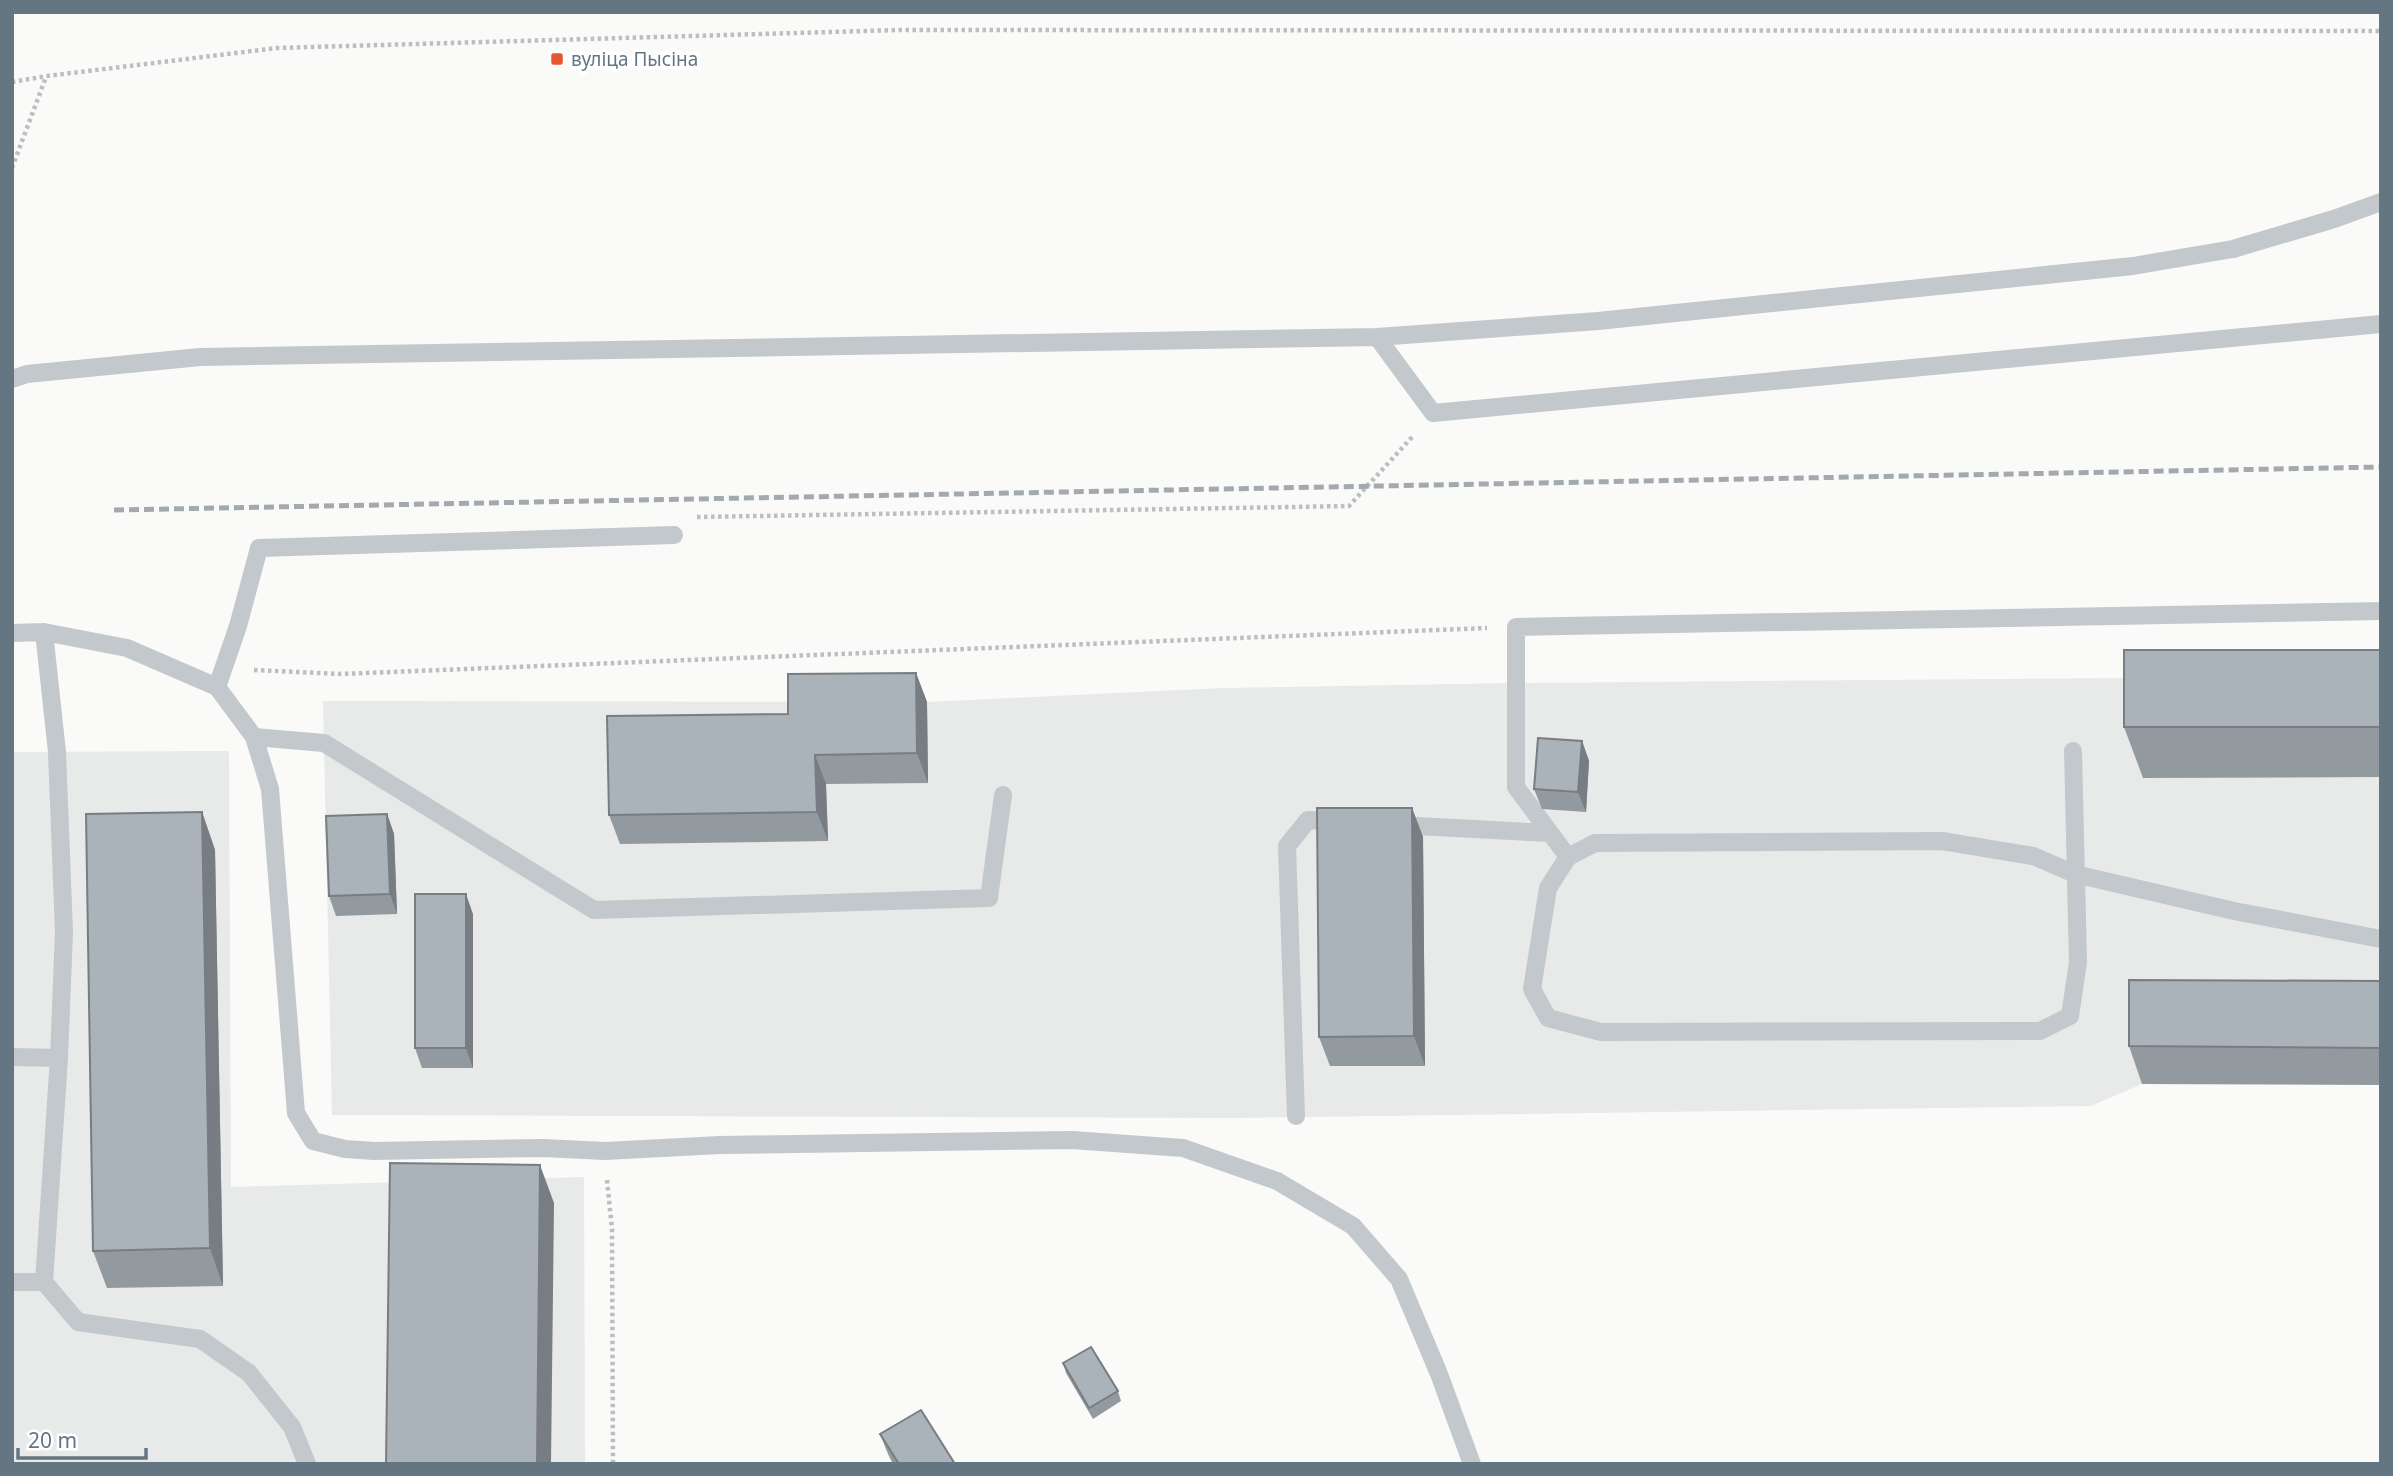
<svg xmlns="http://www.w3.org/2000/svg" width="2393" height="1476" font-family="'Noto Sans',sans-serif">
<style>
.built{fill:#e8e9e9}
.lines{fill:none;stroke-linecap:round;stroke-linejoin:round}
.path{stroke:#bbbfc2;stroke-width:4.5;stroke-dasharray:3.5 3.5;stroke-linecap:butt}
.lane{stroke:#c3c8cc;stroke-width:18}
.rail{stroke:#a2aab0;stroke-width:5;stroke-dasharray:10 5;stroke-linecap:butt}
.wall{fill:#929a9f}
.shaded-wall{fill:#777d82}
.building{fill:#aab3b9;stroke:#777d82;stroke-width:2}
.poi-dot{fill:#e4572e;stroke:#fff;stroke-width:2.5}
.labels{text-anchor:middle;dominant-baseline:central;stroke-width:7;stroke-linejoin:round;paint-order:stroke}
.poi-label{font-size:19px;fill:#657683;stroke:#fff;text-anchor:start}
</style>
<rect width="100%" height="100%" fill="#fafaf8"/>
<path class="built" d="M 2381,676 L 2381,1085 L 2142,1084 L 2091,1106 L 1231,1118 L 332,1115 L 323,701 L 927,702 L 1223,688 L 1515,683 Z
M 229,751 L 231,1187 L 584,1177 L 585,1464 L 12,1464 L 12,752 Z"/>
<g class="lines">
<path class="path" d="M 12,82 L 47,76 L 277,48 L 899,30 L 2381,31
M 12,168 L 46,77
M 697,517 L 1349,506 L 1413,436
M 254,670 L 341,674 L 1487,628
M 607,1180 L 612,1229 L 613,1464"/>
<path class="lane" d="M 1377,337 L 1433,413 L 2381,324
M 12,379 L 27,374 L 200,357 L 1377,337 L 1598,321 L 2133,266 L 2233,249 L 2334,219 L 2381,202
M 12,633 L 44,632 L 127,648 L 217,687 L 254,737 L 270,789 L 296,1113 L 313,1141 L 345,1149 L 374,1151 L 543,1148 L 605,1151 L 720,1145 L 1072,1140 L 1183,1148 L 1277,1181 L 1353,1226 L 1399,1279 L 1439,1374 L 1472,1464
M 217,687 L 238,626 L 259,548 L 674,535
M 254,737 L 324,743 L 594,910 L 989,898 L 1003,795
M 2073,751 L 2078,962 L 2070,1016 L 2040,1031 L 1601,1032 L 1548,1018 L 1532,989 L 1548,888 L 1568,857 L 1595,843 L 1942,841 L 2033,856 L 2075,874 L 2234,911 L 2381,939
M 1397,825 L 1550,833
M 1568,857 L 1516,787 L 1516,627 L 2381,611
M 12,1057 L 59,1058
M 1296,1116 L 1287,846 L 1308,820 L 1341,822
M 12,1282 L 44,1282 L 78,1322 L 200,1339 L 249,1373 L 292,1427 L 307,1464
M 44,1282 L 59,1058 L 64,932 L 57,752 L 44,632"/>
<path class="rail" d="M 114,510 L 2381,467"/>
</g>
<path class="wall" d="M 2381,650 L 2381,777 L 2143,778 L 2124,727 Z
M 916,673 L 927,702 L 928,783 L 826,784 L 828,841 L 620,844 L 609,815 L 788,714 Z
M 1582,741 L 1589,761 L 1586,812 L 1542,809 L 1534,789 Z
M 1412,808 L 1423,837 L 1425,1066 L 1330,1066 L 1319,1037 Z
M 202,812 L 215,850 L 223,1286 L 107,1288 L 93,1251 Z
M 387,814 L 394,834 L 397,914 L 336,916 L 329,896 Z
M 473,914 L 473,1068 L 422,1068 L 415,1048 Z
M 2381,981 L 2381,1085 L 2142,1084 L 2129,1046 Z
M 1063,1363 L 1118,1391 L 1121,1401 L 1093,1419 L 1066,1373 Z
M 880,1434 L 955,1464 L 893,1464 L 888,1454 Z"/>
<path class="shaded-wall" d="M 916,673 L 927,702 L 928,783 L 917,753 Z
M 1582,741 L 1589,761 L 1586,812 L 1578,792 Z
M 815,755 L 826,784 L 828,841 L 817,812 Z
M 1412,808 L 1423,837 L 1425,1066 L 1414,1036 Z
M 202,812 L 215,850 L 223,1286 L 210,1248 Z
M 387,814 L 394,834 L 397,914 L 390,894 Z
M 466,894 L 473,914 L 473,1068 L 466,1048 Z
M 540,1165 L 554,1203 L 551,1464 L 537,1464 Z"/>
<path class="building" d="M 2124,650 L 2381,650 L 2381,727 L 2124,727 Z
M 916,673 L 917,753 L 815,755 L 817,812 L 609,815 L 607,716 L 788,714 L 788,674 Z
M 1538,738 L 1582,741 L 1578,792 L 1534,789 Z
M 1317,808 L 1412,808 L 1414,1036 L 1319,1037 Z
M 202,812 L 210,1248 L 93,1251 L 86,814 Z
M 387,814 L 390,894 L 329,896 L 326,816 Z
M 415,894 L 466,894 L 466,1048 L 415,1048 Z
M 2129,980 L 2381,981 L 2381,1048 L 2129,1046 Z
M 390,1163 L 540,1165 L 537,1464 L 386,1464 Z
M 1091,1347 L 1118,1391 L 1089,1408 L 1063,1363 Z
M 921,1410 L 955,1464 L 899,1464 L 880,1434 Z"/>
<rect class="poi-dot" x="550" y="52" width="14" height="14" rx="3.5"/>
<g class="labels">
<g class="poi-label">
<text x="571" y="59">вуліца Пысіна</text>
</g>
</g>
<rect width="2393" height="1476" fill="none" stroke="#657683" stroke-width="28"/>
<path d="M18 1448v10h128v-10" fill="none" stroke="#657683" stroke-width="3.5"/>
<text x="28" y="1448" font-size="21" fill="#657683" stroke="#ffffff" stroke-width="5" paint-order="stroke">20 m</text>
</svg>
